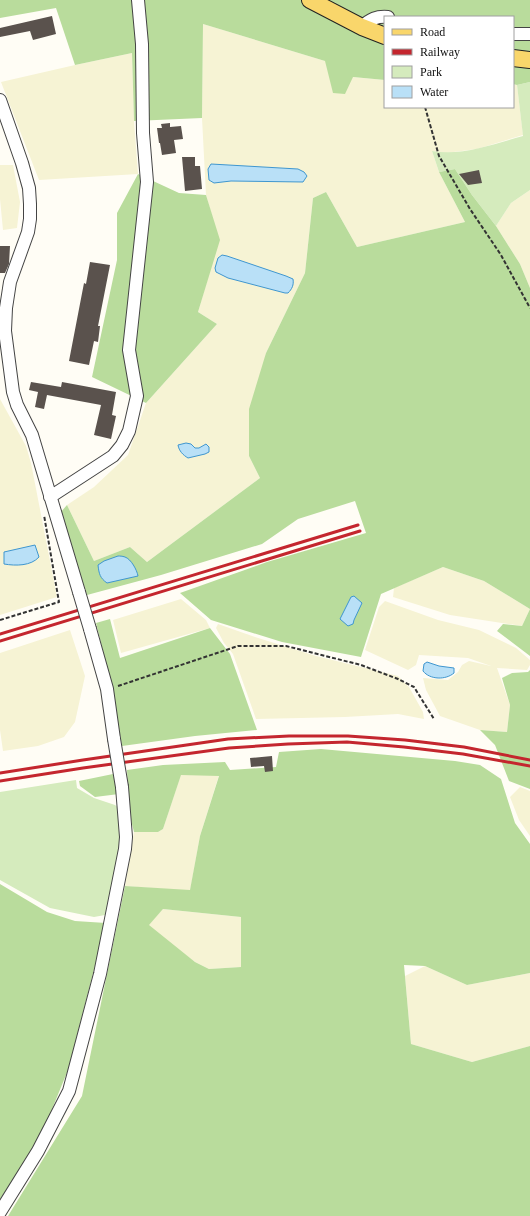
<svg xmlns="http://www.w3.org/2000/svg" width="530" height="1216" font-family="Georgia,serif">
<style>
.farmland{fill:#f6f3d4}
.green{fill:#d5ebbd}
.forest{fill:#b9dc9c;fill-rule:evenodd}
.water{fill:#b9e0f7;stroke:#3f96cf}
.building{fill:#5a524d}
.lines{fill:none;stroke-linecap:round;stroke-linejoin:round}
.minor-casing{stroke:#444;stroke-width:14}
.major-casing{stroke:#222;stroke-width:18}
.path{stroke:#333;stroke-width:2;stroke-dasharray:4 2;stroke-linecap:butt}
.minor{stroke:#fff;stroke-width:12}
.major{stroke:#f9d66b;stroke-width:16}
.rail{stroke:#c4262e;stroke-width:3}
.minor-bridge-casing{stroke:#444;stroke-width:14;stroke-linecap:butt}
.minor-bridge{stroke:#fff;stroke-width:12}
</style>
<rect width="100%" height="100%" fill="#fffdf5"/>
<path class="farmland" d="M 203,24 L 325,61 L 352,77 L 385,80 L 385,107 L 513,107 L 513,84 L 517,85 L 523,135 L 477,149 L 446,153 L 432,151 L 439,172 L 465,222 L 357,247 L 326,192 L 313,198 L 305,273 L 266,353 L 249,456 L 260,478 L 147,562 L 130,547 L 94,561 L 67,505 L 94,487 L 128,455 L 146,403 L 217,324 L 198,312 L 219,240 L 206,195 L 202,118 Z
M 132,53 L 134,121 L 138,174 L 39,180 L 1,82 L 75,65 Z
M 0,165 L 13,165 L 20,202 L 17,228 L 3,230 L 0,199 Z
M 530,190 L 530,288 L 520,264 L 496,226 L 511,203 Z
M 0,399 L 26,446 L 31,463 L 57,597 L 0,615 Z
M 443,567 L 484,581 L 530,609 L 522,626 L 450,615 L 393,597 L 394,588 Z
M 181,599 L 206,620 L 210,628 L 121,653 L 113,620 Z
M 385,601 L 438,620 L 479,630 L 516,648 L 530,660 L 530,665 L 527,670 L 497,668 L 510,705 L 507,732 L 480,730 L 440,716 L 426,690 L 423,678 L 448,680 L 458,672 L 462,665 L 469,661 L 491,666 L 468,658 L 419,655 L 416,665 L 408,670 L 365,650 L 379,607 Z
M 218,624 L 255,637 L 316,656 L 398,676 L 409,687 L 423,712 L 424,719 L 398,714 L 345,717 L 256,719 L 233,654 L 224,643 L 216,628 Z
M 70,630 L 85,676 L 75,722 L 64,737 L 38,746 L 3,751 L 0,730 L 0,653 Z
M 181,774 L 219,775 L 200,836 L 190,891 L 125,886 L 134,832 L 158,832 L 163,829 Z
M 520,787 L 530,791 L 530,836 L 519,820 L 510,797 Z
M 163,909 L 241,917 L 241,967 L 209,969 L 195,962 L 171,944 L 148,925 Z
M 425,966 L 467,985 L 530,973 L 530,1046 L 472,1062 L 411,1044 L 405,976 Z"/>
<path class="green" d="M 530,82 L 530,190 L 511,203 L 496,226 L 472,195 L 455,169 L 439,172 L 432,151 C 463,156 493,144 523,136 L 517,85 Z
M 76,780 L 77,788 L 94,798 L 115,805 L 121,810 L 123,836 L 105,915 L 94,917 L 50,908 L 0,880 L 0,792 Z"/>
<path class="forest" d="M 0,0 L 530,0 L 530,82 L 517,85 L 513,84 L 513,17 L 385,17 L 385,80 L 353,77 L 345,94 L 333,93 L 325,61 L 203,24 L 202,118 L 134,121 L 132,53 L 75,65 L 56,8 L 0,18 Z
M 455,169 L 472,195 L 496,226 L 520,264 L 530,288 L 530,656 L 497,631 L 503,624 L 522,626 L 530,609 L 484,581 L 443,567 L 381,594 L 361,657 L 282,642 L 211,620 L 180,593 L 267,562 L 366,533 L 355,501 L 298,519 L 262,544 L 161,575 L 87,595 L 60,513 L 67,505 L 94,561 L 130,547 L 147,562 L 260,478 L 249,456 L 249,409 L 266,353 L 305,273 L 313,198 L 326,192 L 357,247 L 465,222 L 439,172 Z
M 138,174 L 179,193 L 206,195 L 220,240 L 198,312 L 217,324 L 146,403 L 92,377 L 117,260 L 117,213 Z
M 110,619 L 120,658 L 210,628 L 230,654 L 257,730 L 195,736 L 122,746 L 111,683 L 96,623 Z
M 530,670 L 530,789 L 509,781 L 495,745 L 480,730 L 507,732 L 510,705 L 502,678 L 512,673 L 528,672 Z
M 321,749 L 455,761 L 480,765 L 501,779 L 515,823 L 530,844 L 530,973 L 467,985 L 425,966 L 404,965 L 411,1044 L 472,1062 L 530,1046 L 530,1216 L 8,1216 L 82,1096 L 125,886 L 190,890 L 200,836 L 219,776 L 181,775 L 163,829 L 158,832 L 134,832 L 129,812 L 127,770 L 163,765 L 225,762 L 230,770 L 276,767 L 279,752 ZM 163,909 L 241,917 L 241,967 L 209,969 L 195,962 L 149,925 Z
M 113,774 L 119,794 L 95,797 L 80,786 L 79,781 Z
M 0,884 L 47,912 L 75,921 L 106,923 L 68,1070 L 39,1141 L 0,1199 Z"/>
<path class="water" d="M 211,164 L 298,169 L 304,172 L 307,176 L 303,182 L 231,181 L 214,183 L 209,180 L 208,169 Z
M 222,255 L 227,256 L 286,276 L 293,279 C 294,285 292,289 288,293 L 285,293 L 228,278 L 216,272 L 215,268 L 218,258 Z
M 186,443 L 191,444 L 195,448 L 199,448 L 206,444 L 209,447 L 209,452 L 205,454 L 188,458 C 183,455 179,451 178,445 Z
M 35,545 L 39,557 C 31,566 16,566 4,564 L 4,552 Z
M 118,556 C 120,556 122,556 125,557 C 131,559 137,570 138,576 L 107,583 C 100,578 99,574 98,565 L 104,561 Z
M 354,596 L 362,603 L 354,620 L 353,624 L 348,626 L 340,619 L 351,597 Z
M 427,662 L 439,666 L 454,668 L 454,673 C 446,680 430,680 423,671 L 424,664 Z"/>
<path class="building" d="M 52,16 L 56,34 L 33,40 L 30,31 L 0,37 L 0,28 Z
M 170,123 L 170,127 L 181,126 L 183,139 L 174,140 L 176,153 L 162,155 L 160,143 L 159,143 L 157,128 L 162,128 L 161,124 Z
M 182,157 L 195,157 L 195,166 L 200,166 L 202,189 L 185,191 Z
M 479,170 L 482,183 L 468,185 L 459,174 Z
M 0,246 L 10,246 L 9,264 L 5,273 L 0,273 Z
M 90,262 L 110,265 L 98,326 L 100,326 L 98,342 L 94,341 L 89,365 L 69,361 L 84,283 L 86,284 Z
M 31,382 L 61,387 L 62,382 L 116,392 L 112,415 L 116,416 L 111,439 L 94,435 L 101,405 L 47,395 L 44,409 L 35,407 L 38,392 L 29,390 Z
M 272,756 L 273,771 L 265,772 L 264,766 L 251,767 L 250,758 Z"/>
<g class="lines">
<defs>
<path id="minor" d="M 362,27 C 370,19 377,16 388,17
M 513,34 L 530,34
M 0,100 L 22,163 L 29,188 L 30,204 L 30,219 L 28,232 L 10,282 L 6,308 L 5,331 L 13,392 L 17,405 L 32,435 L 79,592
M 50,497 L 113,456 L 122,445 L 129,431 L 137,396 L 129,350 L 147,182 L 143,133 L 142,44 L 138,0
M 90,629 L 107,689 L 114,739
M 0,1212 L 38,1151 L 69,1091 L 100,974 L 125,849 L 126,837 L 122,787"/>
<path id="major" d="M 310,0 L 362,27 L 385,36
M 513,58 L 530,60"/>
</defs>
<use href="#minor" class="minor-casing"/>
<use href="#major" class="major-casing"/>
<path class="path" d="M 425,107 L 439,156 L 470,209 L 501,255 L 530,308
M 0,620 L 59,602 L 44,515
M 118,686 L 238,646 L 286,646 L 361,665 L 398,679 L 414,687 L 434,719"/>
<use href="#minor" class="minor"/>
<use href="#major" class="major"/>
<path class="rail" d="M 0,634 L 358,525
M 0,641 L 360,531
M 0,773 L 83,760 L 228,739 L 289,736 L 348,736 L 405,740 L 464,747 L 530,760
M 0,781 L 83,768 L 229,748 L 288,744 L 347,742 L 404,747 L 463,754 L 530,766"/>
<defs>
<path id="minor-bridge" d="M 79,592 L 90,629
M 114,739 L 122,787"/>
</defs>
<use href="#minor-bridge" class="minor-bridge-casing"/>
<use href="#minor-bridge" class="minor-bridge"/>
</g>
<rect x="384" y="16" width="130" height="92" fill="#ffffff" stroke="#a0a0a0"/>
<rect x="392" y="29" width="20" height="6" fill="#f9d66b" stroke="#a0a0a0"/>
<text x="420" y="36" font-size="12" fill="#111111">Road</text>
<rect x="392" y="49" width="20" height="6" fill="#c4262e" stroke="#a0a0a0"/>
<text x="420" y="56" font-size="12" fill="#111111">Railway</text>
<rect x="392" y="66" width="20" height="12" fill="#d5ebbd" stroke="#a0a0a0"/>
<text x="420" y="76" font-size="12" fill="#111111">Park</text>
<rect x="392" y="86" width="20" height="12" fill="#b9e0f7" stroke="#a0a0a0"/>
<text x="420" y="96" font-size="12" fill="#111111">Water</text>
</svg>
